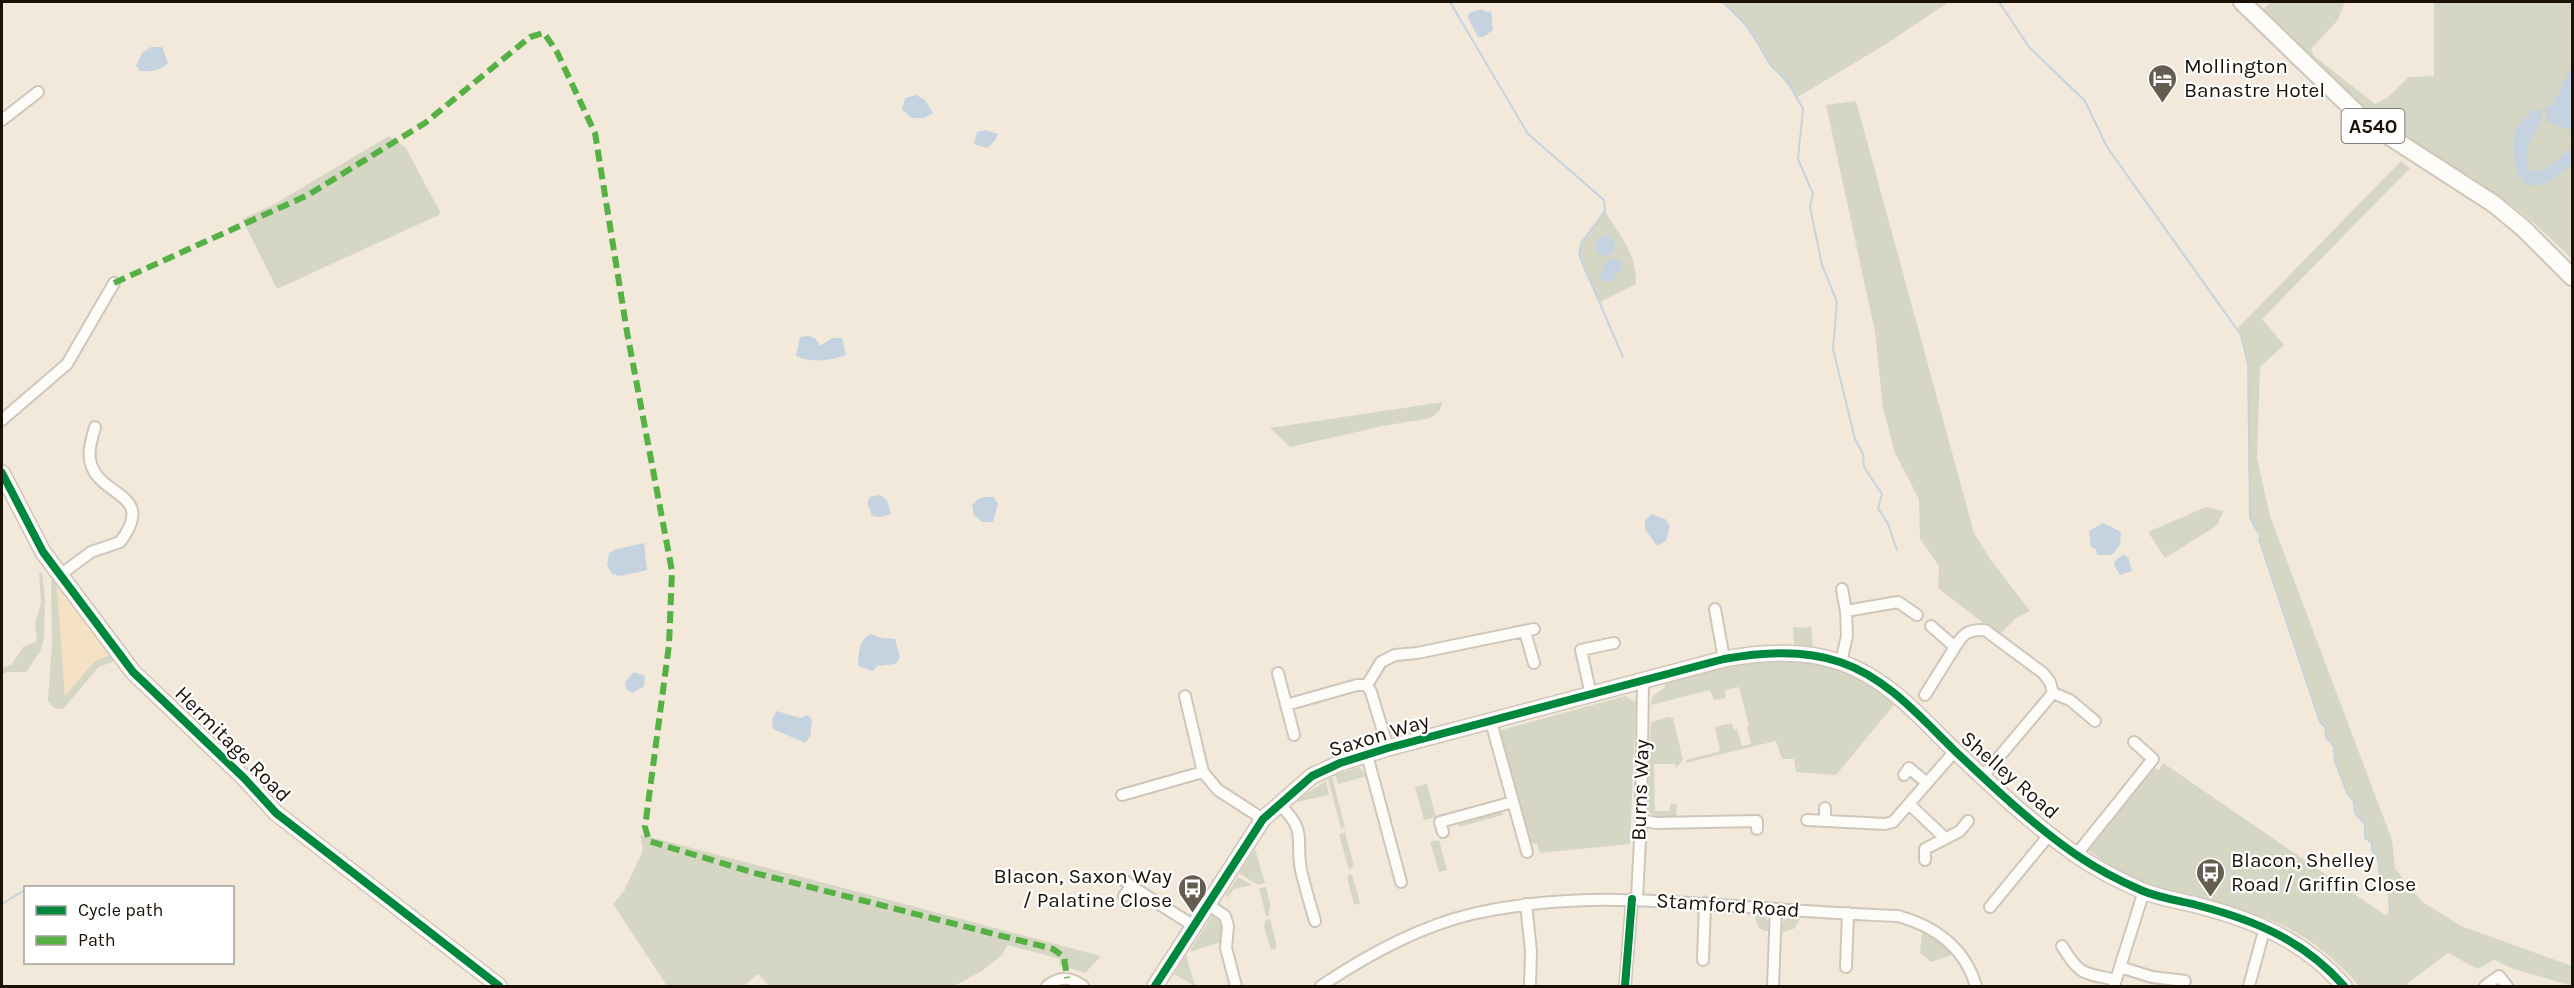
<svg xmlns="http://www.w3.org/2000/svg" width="2574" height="988" font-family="Karla,sans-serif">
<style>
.built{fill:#f5e2c5}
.green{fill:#d6d6c5}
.water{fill:#c5d3e0}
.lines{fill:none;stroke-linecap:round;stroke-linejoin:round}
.stream{stroke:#c5d3e0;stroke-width:2}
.street-casing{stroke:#cfc6ba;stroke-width:14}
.secondary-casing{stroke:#cfc6ba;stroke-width:18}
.primary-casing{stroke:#cfc6ba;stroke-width:20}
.street{stroke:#fdfcf9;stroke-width:10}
.secondary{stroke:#fdfcf9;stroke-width:15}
.primary{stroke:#fdfcf9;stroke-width:16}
.quiet{stroke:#55b144;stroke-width:6;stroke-dasharray:12 6;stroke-linecap:butt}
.cycleway-casing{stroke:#fff;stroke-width:11}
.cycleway{stroke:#00873e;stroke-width:8}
.labels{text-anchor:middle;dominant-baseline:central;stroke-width:4.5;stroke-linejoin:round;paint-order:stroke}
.shield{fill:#fff;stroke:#5f5951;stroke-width:1.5}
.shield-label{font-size:20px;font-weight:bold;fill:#1a1207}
.poi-label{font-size:21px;fill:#1a1207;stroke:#fff;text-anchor:start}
.street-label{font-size:21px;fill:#1a1207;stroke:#fff}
</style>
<rect width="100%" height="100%" fill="#f2e9da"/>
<path class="built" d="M 55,581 L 114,657 L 95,661 L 65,697 L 57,588 Z"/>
<path class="green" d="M 1723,2 L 1949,2 L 1886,44 L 1796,98 C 1788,82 1780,77 1771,65 C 1753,41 1748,23 1723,2 Z
M 2271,2 L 2345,2 L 2337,21 L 2311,49 L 2314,56 L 2375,104 L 2387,98 L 2409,77 L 2434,76 L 2434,2 L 2572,2 L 2572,259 C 2549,237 2526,214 2499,196 C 2465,173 2427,156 2394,131 C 2345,96 2303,53 2260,12 Z
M 1856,101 L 1974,533 L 1991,560 L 2030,611 L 2016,618 L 1999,635 L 1938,588 L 1939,566 L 1920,539 L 1919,499 L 1895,453 L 1883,408 L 1875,332 L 1826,105 Z
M 389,136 L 406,148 L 441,214 L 277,289 L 242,219 L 271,206 Z
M 2401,161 L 2410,168 L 2262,319 L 2284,345 L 2260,367 L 2257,458 L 2270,516 L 2392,840 L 2395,868 L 2421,901 L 2461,926 L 2572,966 L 2572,986 L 2514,969 L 2494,960 L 2478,969 L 2448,953 L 2408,983 L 2410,986 L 2359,986 C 2334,957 2304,933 2268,919 C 2229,905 2186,902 2148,888 C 2125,880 2105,862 2086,848 L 2151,766 L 2159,770 L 2163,763 L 2385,915 L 2390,912 L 2387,889 L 2380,881 L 2378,858 L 2372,850 L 2372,843 L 2365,838 L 2365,824 L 2355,813 L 2354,801 L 2347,793 L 2335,761 L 2334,747 L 2326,737 L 2325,727 L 2320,722 L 2257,531 L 2250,517 L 2248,364 L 2241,335 L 2237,329 Z
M 1605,211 C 1620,237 1637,253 1636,284 L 1600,302 L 1579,255 L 1581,243 Z
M 1443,402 L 1439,411 L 1431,418 L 1383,426 L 1290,447 L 1270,428 Z
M 2206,507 L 2224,511 L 2216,526 L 2165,558 L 2148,532 Z
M 42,572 L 45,599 L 44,636 L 41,650 L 26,672 L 8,672 L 2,674 L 2,668 L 12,664 L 23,647 L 37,641 L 35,624 L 41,603 L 39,574 Z
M 51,580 L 55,581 L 57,588 L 65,696 L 95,661 L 111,655 L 115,661 L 99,667 L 63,709 L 54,708 L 48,701 L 52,643 Z
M 1811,625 L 1813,647 L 1794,644 L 1793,627 L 1805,628 Z
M 1749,660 L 1805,660 L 1856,674 L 1897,701 L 1836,775 L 1796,772 L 1794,759 L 1782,759 L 1776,741 L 1685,763 L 1686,760 L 1720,751 L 1715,727 L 1732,723 L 1734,730 L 1737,729 L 1742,746 L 1751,744 L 1747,727 L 1749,726 L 1739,687 L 1725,690 L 1726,698 L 1714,700 L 1710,690 L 1651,705 L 1652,697 L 1665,687 L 1664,682 Z
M 1625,696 L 1636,702 L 1630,844 L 1540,853 L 1537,844 L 1527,842 L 1498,735 L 1501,730 Z
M 1668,717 L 1673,718 L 1683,760 L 1676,768 L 1675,764 L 1654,764 L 1655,811 L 1670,811 L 1670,804 L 1677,804 L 1676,816 L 1653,816 L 1647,809 L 1651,722 Z
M 1359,767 L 1367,776 L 1338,784 L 1335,775 Z
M 1332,777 L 1345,827 L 1341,828 L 1328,779 Z
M 1326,781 L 1329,795 L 1297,802 L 1298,799 Z
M 1427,784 L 1436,817 L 1424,820 L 1415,787 Z
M 1501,809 L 1503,815 L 1459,827 L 1458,822 Z
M 1345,832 L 1354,866 L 1349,870 L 1339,834 Z
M 640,835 L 650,837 L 1101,956 L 1085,973 L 1059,965 L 1060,959 L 1008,945 L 1001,956 L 982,971 L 954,986 L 769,986 L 758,974 L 744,986 L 667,986 L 613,904 L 624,891 L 643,850 Z
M 1439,840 L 1447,870 L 1439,872 L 1430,842 Z
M 1255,849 L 1265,883 L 1258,885 L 1239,873 Z
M 1352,874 L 1360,903 L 1354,905 L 1347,876 Z
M 1238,877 L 1252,885 L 1234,889 L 1227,898 L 1226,894 Z
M 1266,887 L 1270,903 L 1269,916 L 1266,916 L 1259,888 Z
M 1764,914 L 1770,924 L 1770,931 L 1764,931 L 1759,928 L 1754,915 Z
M 1212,916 L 1224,924 L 1221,942 L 1189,952 Z
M 1801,916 L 1795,928 L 1782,933 L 1783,922 L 1787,918 Z
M 1270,919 L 1277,948 L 1271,950 L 1264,927 L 1266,920 Z
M 1922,931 L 1939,941 L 1952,955 L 1931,962 L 1920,953 Z
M 1186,955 L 1195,986 L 1174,974 Z"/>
<path class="water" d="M 1482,9 L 1487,12 L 1491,11 L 1493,30 L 1483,37 L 1478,37 L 1468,18 L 1469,13 Z
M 151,47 L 162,47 L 168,63 C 160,71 151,72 140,71 L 136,66 L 142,53 Z
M 2572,65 L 2572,137 L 2569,129 L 2547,122 L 2545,106 L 2552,106 Z
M 916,95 L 925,100 L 933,113 L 924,118 L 911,118 L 902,109 L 905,98 Z
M 2541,109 L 2542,120 L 2528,146 L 2527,168 C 2545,180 2556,157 2572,148 L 2572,164 L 2545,184 L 2527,186 C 2512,171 2513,149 2515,129 L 2532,111 Z
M 985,130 L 998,134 L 995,141 L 987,148 L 974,144 L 977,132 Z
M1595 246a10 10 0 1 1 20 0a10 10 0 1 1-20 0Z
M 1615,259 L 1621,262 L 1621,269 L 1611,282 L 1603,281 L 1600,276 L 1607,260 Z
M 808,336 L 815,338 L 820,346 L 832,338 L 842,338 L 846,355 C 830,361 811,363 796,356 L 800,337 Z
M 880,495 L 887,500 L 891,514 L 881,517 L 872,516 L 867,503 L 870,497 Z
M 985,497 L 994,497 L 998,504 L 993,522 L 982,522 L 974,515 L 972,505 L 978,499 Z
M 1651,514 L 1665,519 L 1670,526 L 1666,541 L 1657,546 L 1645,529 L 1645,521 Z
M 2103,523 L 2121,532 L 2120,545 L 2112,555 L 2097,555 L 2096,549 L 2091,547 L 2089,531 Z
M 644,543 L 647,570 L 621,576 L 612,574 L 607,565 L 609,553 L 617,549 Z
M 2124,554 L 2129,559 L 2132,571 L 2120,575 L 2114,565 L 2116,560 Z
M 871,634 L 882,638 L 895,639 L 900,658 L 895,664 L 877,666 L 873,671 L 858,666 C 859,652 858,641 871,634 Z
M 634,672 L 645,676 L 644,686 L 633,693 L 626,689 L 625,682 Z
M 777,711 L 800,718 L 808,715 L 812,720 L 810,737 L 805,743 L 773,729 L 772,719 Z"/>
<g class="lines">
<path class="stream" d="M 1450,2 L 1528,134 L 1604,200 L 1605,211 L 1581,243 L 1579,255 L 1623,357
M 1723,2 L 1749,28 L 1771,66 L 1787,80 L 1803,109 L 1798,159 L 1813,194 L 1810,207 L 1822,265 L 1837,302 L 1833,349 L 1855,439 L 1863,454 L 1864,467 L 1882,494 L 1878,508 L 1888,524 L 1897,550
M 1999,2 L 2029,47 L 2085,101 L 2107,147 L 2241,335 L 2248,364 L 2250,517 L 2257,531
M 2259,539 L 2320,722 L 2325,727 L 2326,737 L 2334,747 L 2335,761 L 2347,793 L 2354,801 L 2355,813 L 2365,824 L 2365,838 L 2372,843 L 2372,850 L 2378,858 L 2380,881 L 2387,890
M 28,888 L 28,887
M 2389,901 L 2390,912
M 2,904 L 26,889"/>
<defs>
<path id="street" d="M 2,120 L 38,92
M 2,420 L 67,364 L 114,283
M 60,575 L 91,552 L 120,542 C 157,493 101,498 91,464 C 87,452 92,439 95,427
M 1842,589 L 1846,611
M 1715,609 L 1724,659
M 1525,632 L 1534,663
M 1955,647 C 1963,634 1968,629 1985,630 L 2043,673 L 2050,682 L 2053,693 L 2070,700 L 2095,721
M 1841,662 L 1847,636 L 1846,611 L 1898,602 L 1917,615
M 1278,673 L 1294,735
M 1367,685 L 1381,662 L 1395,655 L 1417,653 L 1534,629
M 1591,695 L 1581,650 L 1614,643
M 1925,695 L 1955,647 L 1931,626
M 1185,696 L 1203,772 L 1218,790 L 1263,819
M 1286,705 L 1357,685 L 1367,685 L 1371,692 L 1388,748
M 1491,722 L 1527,852
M 1367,755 L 1401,882
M 1904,775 L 1909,768 L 1927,783
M 1983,776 L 2053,693
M 1122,795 L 1203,772
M 1909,804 L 1945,838
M 1280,805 C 1308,832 1295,838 1301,870 C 1305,887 1310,904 1315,921
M 1641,820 L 1656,823 L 1757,821 L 1757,829
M 1807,820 L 1885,824 L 1893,822 L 1955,751
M 1825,821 L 1825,808
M 1443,832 L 1440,822 L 1513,802
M 2076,855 L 2153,759 L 2134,742
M 1925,860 L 1925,849 L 1960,831 L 1968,821
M 1131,886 L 1194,926
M 1124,896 L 1131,886 L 1125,881
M 1637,899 L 1641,820 L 1643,682
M 1526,904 L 1531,951 L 1530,986
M 1209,905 L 1225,916 L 1228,926 L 1226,948 L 1236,986
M 1990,907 L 2050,834
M 2062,946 C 2080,976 2084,973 2116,980
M 1703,960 L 1705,903
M 1846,967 L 1848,913
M 2120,967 L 2152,977 L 2185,981
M 1047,986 C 1061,976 1070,977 1083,986
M 1321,986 C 1367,955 1418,927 1472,914 C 1578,890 1669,902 1776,909 C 1816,912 1857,914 1898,916 C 1935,926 1965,948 1976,986
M 1625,986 L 1632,899
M 1773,986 L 1776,909
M 2114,986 L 2144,891
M 2249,986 L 2265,927
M 2485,986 L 2499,976 L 2507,986"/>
<path id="secondary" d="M 2,473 L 43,552 L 133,672 L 244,778 L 276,813 L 499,986
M 1155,986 L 1263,819 L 1312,776 L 1340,763 L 1388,748 L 1724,659 C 1762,652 1803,649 1840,662 C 1887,678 1920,717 1954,750 C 1992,786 2032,824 2075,854 C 2095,868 2120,881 2143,891 C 2160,898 2181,901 2200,906 C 2257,921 2304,941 2344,986"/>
<path id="primary" d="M 2242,2 L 2364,120 L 2494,204 L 2523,228 L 2572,277"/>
</defs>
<use href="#street" class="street-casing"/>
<use href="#secondary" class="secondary-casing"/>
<use href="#primary" class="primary-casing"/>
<use href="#street" class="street"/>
<use href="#secondary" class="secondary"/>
<use href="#primary" class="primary"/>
<path class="quiet" d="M 114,283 L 308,195 L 425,123 L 530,37 L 544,33 L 557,52 L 595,133 L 627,332 L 672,571 L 669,645 L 645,827 L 649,841 L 751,872 L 1053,949 L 1064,957 L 1067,978"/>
<defs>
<path id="cycleway" d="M 2,473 L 43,552 L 133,672 L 244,778 L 276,813 L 499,986
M 1155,986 L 1263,819 L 1312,776 L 1340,763 L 1388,748 L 1724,659 C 1762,652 1803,649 1840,662 C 1887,678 1920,717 1954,750 C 1992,786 2032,824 2075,854 C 2095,868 2120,881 2143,891 C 2160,898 2181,901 2200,906 C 2257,921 2304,941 2344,986
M 1625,986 L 1632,899"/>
</defs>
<use href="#cycleway" class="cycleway-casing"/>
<use href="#cycleway" class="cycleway"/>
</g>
<defs>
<symbol id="hotel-pin" viewBox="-11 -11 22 30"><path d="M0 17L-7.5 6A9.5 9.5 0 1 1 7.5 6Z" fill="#665d51" stroke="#fff"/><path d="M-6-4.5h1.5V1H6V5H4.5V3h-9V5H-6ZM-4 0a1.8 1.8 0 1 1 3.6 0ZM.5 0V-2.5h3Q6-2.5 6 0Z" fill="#fff"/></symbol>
<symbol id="bus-pin" viewBox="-11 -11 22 30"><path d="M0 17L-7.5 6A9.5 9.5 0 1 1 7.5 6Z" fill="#665d51" stroke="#fff"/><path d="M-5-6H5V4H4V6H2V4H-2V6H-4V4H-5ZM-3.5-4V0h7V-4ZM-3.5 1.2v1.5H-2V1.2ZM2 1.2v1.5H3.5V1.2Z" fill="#fff"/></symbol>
</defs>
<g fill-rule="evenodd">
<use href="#hotel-pin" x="2146" y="62" width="33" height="45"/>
<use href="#bus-pin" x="2194" y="856" width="33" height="45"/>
<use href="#bus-pin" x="1176" y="872" width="33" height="45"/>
</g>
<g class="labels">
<rect class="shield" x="2341.5" y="109" width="63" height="34" rx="4.5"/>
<g class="shield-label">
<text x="2373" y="126">A540</text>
</g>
<g class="poi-label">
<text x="2184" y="66">Mollington<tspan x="2184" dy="24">Banastre Hotel</tspan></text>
<text x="2231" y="860">Blacon, Shelley<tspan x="2231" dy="24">Road / Griffin Close</tspan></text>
<text x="1172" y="876" text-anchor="end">Blacon, Saxon Way<tspan x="1172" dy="24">/ Palatine Close</tspan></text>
</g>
<g class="street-label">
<text transform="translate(1379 735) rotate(-17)">Saxon Way</text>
<text transform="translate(233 744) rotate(45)">Hermitage Road</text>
<text transform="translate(2010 775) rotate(41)">Shelley Road</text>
<text transform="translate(1640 790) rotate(-88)">Burns Way</text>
<text transform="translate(1728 905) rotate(4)">Stamford Road</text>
</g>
</g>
<rect width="2574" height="988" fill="none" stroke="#1a1207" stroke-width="6"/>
<rect x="24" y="886" width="210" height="78" fill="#ffffff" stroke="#a3a09c" stroke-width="1.5"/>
<rect x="36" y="906" width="30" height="9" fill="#00873e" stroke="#a3a09c" stroke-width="1.5"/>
<text x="78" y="916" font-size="18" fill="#1a1207">Cycle path</text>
<rect x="36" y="936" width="30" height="9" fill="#55b144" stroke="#a3a09c" stroke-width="1.5"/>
<text x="78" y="946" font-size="18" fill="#1a1207">Path</text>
</svg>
